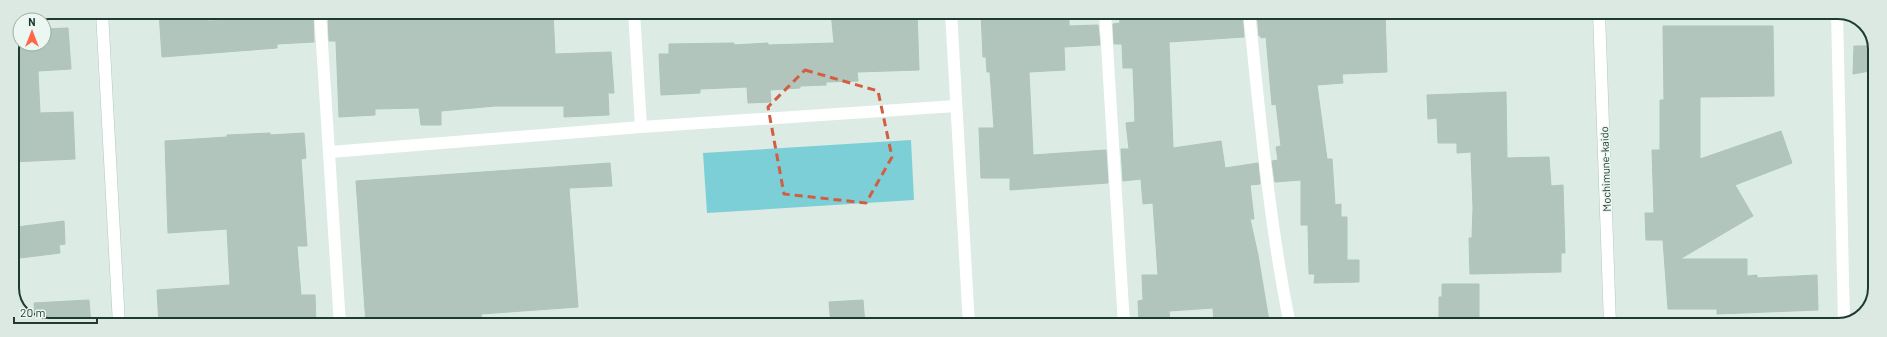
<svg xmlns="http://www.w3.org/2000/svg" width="1887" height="337" font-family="Barlow,sans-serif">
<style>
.water{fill:#7dcfd7}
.building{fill:#b2c5bc;stroke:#aec5ba}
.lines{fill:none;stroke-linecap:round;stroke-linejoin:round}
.secondary-casing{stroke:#afcbbf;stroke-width:13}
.street{stroke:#fff;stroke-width:12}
.secondary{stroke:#fff;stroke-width:12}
.marked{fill:none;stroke:#d25e42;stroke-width:3;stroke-dasharray:8 5;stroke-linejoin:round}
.labels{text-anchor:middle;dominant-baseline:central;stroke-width:3;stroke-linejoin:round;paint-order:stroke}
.street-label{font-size:11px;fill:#1d3b31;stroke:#edf7f1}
.rim{fill:none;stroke:#1d3b31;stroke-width:2}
</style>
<rect width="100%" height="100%" fill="#dcebe3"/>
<path class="water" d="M 911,140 L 914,200 L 707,213 L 703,153 Z"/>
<path class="building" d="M 159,12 L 208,12 L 208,21 L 313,15 L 314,42 L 277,44 L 277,48 L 162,57 Z
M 366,12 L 553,12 L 555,54 L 611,52 L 614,93 L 608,93 L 609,115 L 564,117 L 564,106 L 495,106 L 441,111 L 441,125 L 421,125 L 419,108 L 375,109 L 375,115 L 339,117 L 336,41 L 329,41 L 328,14 Z
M 831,12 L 917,12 L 919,70 L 857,72 L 858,81 L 826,82 L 826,85 L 800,86 L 800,88 L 770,90 L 771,102 L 748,103 L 747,87 L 700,89 L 700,93 L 661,95 L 659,54 L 669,54 L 669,44 L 734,43 L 734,45 L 768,43 L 768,45 L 834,43 Z
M 981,12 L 1069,12 L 1069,26 L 1098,25 L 1100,45 L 1064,47 L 1065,70 L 1029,72 L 1033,155 L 1106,150 L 1108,183 L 1010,190 L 1010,178 L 981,178 L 979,128 L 994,128 L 990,72 L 987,72 L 986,57 L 983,57 Z
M 1119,12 L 1242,12 L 1244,37 L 1169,42 L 1173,148 L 1221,141 L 1225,168 L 1258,163 L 1260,184 L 1250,185 L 1254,219 L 1250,219 L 1258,255 L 1269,321 L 1248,325 L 1225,325 L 1224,320 L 1214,321 L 1213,308 L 1169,311 L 1170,325 L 1147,325 L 1147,321 L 1139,322 L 1138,301 L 1143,300 L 1142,275 L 1158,275 L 1153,203 L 1143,204 L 1141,179 L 1123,181 L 1121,149 L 1129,149 L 1126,123 L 1135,122 L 1133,68 L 1123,68 L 1122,44 L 1114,44 L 1113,24 L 1120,23 Z
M 1257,12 L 1385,12 L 1387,72 L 1342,74 L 1343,83 L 1317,85 L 1327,159 L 1332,159 L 1335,205 L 1341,204 L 1341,217 L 1347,217 L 1347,260 L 1359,260 L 1359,282 L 1314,283 L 1315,274 L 1309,274 L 1308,225 L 1301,225 L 1301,180 L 1275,182 L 1272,161 L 1278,160 L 1276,147 L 1281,146 L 1276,104 L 1272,105 L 1266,37 L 1261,38 L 1261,36 L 1259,36 Z
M 1663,26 L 1773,26 L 1774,96 L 1700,97 L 1700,159 L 1781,131 L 1792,163 L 1735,185 L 1753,216 L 1680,259 L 1747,259 L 1747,276 L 1757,275 L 1757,278 L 1817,275 L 1818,310 L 1717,314 L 1717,309 L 1668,309 L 1663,240 L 1646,240 L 1645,213 L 1654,213 L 1652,150 L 1660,150 L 1660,100 L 1664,100 Z
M 68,28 L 71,69 L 38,71 L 40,113 L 73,112 L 75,159 L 12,162 L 12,49 L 19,31 L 20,44 L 44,44 L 44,29 Z
M 1854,46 L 1875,46 L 1875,70 L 1853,74 Z
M 1506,92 L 1507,158 L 1549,157 L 1551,186 L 1563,185 L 1565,253 L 1561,253 L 1561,272 L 1470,274 L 1469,238 L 1472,238 L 1473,208 L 1471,152 L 1457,153 L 1457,143 L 1438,143 L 1437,118 L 1428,119 L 1427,95 Z
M 270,133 L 270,135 L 304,133 L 306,158 L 301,159 L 307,246 L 297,246 L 301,295 L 315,295 L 316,325 L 159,325 L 157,290 L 230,285 L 227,229 L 168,233 L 165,141 L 227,137 L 227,135 Z
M 610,163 L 612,186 L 569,188 L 578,307 L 481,314 L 482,325 L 431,325 L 431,319 L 366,324 L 356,181 Z
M 64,221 L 65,244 L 59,245 L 60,253 L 20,258 L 17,227 Z
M 1442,284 L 1479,284 L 1479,325 L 1439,325 L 1439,297 L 1442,297 Z
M 89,300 L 91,325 L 44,325 L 35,320 L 34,303 Z
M 863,300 L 865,325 L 831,325 L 829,302 Z"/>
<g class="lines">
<defs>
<path id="secondary" d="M 102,12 L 119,325
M 1599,12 L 1610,325"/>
</defs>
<use href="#secondary" class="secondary-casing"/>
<path class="street" d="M 320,12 L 340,325
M 634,12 L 641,127
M 951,12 L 969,325
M 1105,12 L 1124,325
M 1249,12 C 1260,117 1269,222 1290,325
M 1837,12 L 1844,323
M 330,152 L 641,127 L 956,106"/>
<use href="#secondary" class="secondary"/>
</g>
<path class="marked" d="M 805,70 L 878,91 L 892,157 L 866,203 L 784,194 L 768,107 Z"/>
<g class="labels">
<g class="street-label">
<text transform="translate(1605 169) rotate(-92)">Mochimune-kaido</text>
</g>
</g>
<path d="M0 0H1887V337H0ZM49 19H1838A30 30 0 0 1 1868 49V288A30 30 0 0 1 1838 318H49A30 30 0 0 1 19 288V49A30 30 0 0 1 49 19Z" fill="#dce8e2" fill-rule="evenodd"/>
<path class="rim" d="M49 19H1838A30 30 0 0 1 1868 49V288A30 30 0 0 1 1838 318H49A30 30 0 0 1 19 288V49A30 30 0 0 1 49 19Z"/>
<g transform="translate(32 32)"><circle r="19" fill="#edf7f1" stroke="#9aaca4"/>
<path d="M0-3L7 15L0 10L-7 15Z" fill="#ff6746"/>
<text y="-6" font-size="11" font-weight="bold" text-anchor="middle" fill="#1d3b31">N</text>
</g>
<path d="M14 317v6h83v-6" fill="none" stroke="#1d3b31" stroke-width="2"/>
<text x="20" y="317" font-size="12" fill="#1d3b31" stroke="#edf7f1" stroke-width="3" paint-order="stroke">20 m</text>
</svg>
